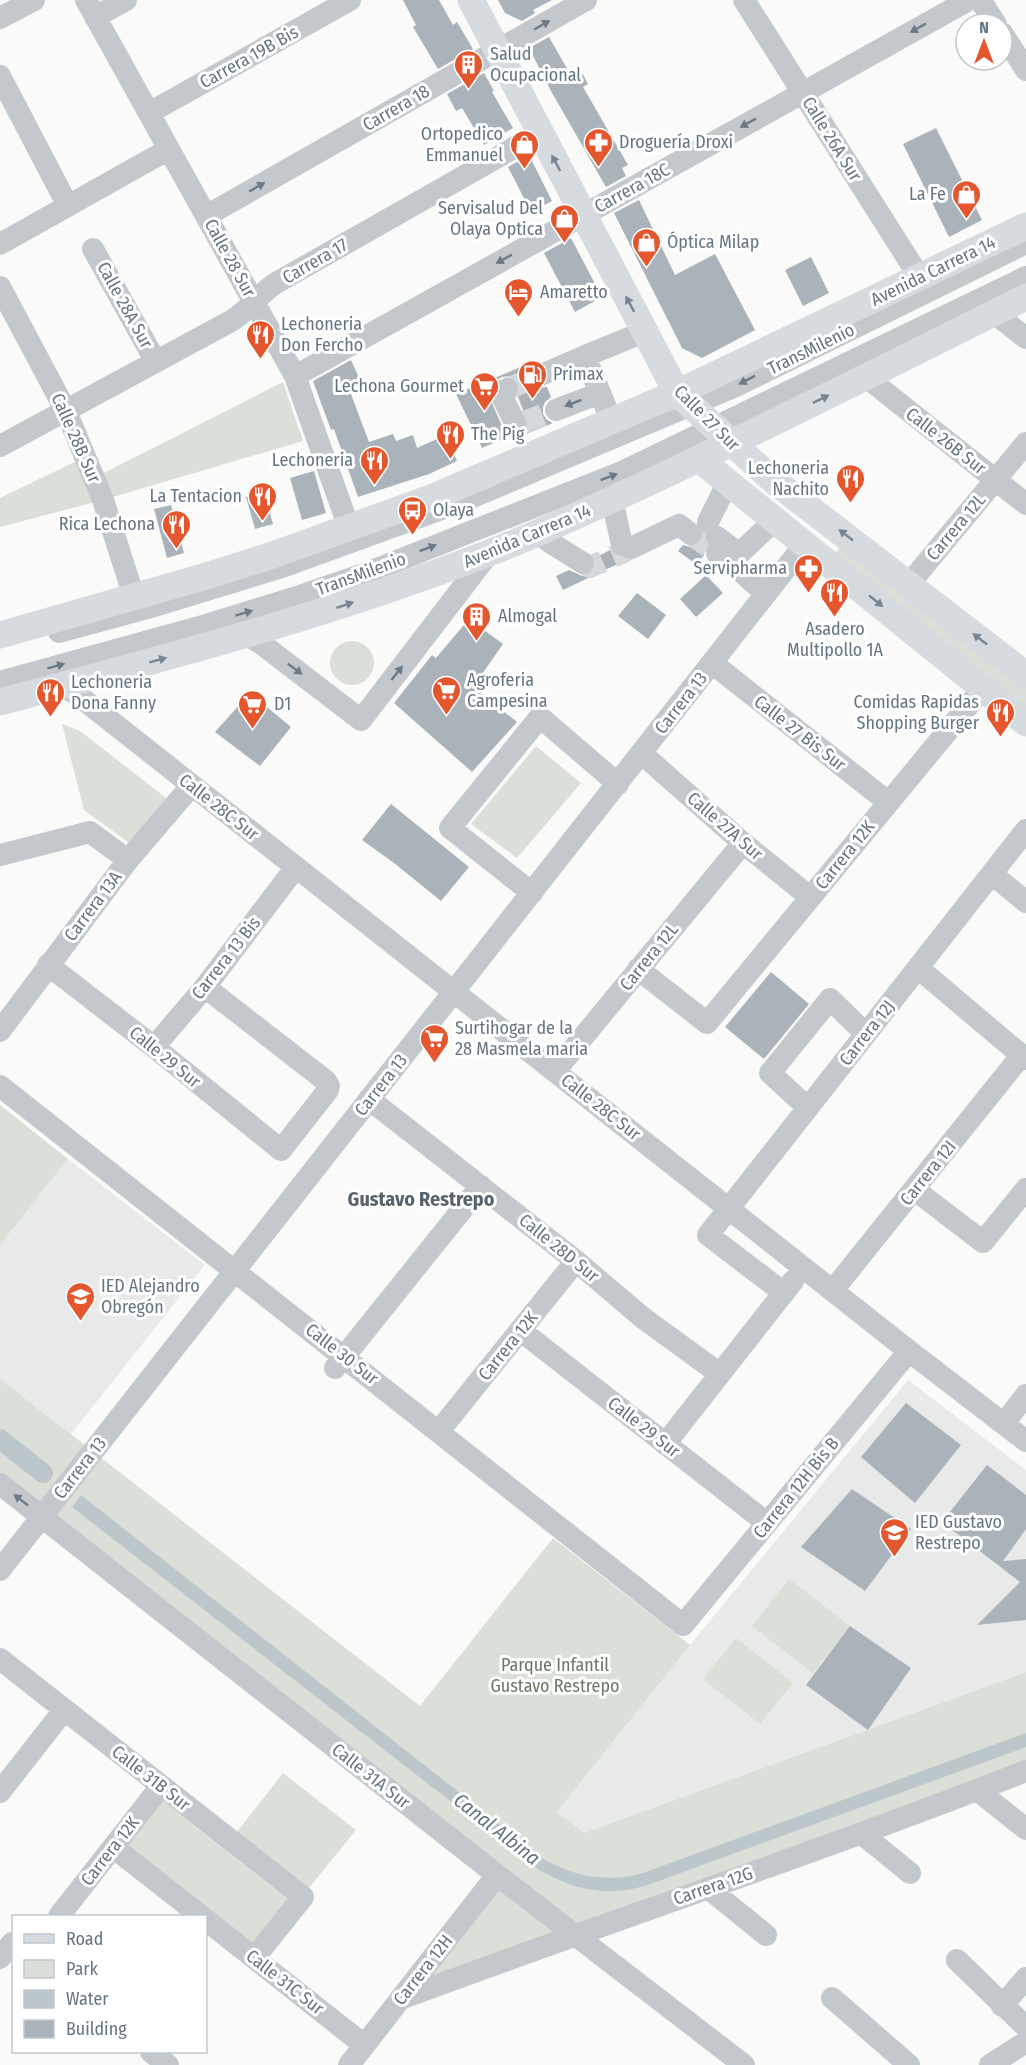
<svg xmlns="http://www.w3.org/2000/svg" width="1026" height="2065" font-family="'Fira Sans Condensed',sans-serif">
<style>
.built{fill:#e8e9e9}
.green{fill:#dadfd7}
.water{fill:#bbc7cb}
.lines{fill:none;stroke-linecap:round;stroke-linejoin:round}
.canal{stroke:#bbc7cb;stroke-width:20}
.building{fill:#aab3b9}
.minor-tunnel{stroke:#d5d9db;stroke-width:22;stroke-dasharray:22 11;stroke-linecap:butt}
.minor{stroke:#c3c8cc;stroke-width:22}
.major{stroke:#d6dbdf;stroke-width:27}
.oneway{fill:#6a7a87}
.oneway2{fill:#768591}
.labels{text-anchor:middle;dominant-baseline:central;stroke-width:6;stroke-linejoin:round;paint-order:stroke}
.poi-label{font-size:18px;fill:#657683;stroke:#fff;text-anchor:start}
.street-label{font-size:18px;fill:#657683;stroke:#fff}
.park-label{font-size:18px;fill:#687a64;stroke:#fff}
.neighbourhood-label{font-size:20px;font-weight:bold;fill:#57646e;stroke:#fff}
.water-label{font-size:20px;font-style:italic;fill:#60757c;stroke:#fff}
</style>
<rect width="100%" height="100%" fill="#fafaf8"/>
<path class="built" d="M 68,1159 L 205,1265 L 71,1434 L 0,1379 L 0,1245 Z
M 908,1380 L 1026,1470 L 1026,1672 L 584,1833 L 557,1812 L 690,1645 Z"/>
<path class="green" d="M 283,382 L 303,441 L 103,500 L 0,527 L 0,498 L 85,457 L 94,478 Z
M 844,542 L 1026,685 L 1026,707 L 833,556 Z
M330 663a22 22 0 1 1 44 0a22 22 0 1 1-44 0Z
M 62,724 L 80,731 L 170,801 L 132,845 L 84,810 Z
M 536,746 L 581,783 L 517,858 L 471,824 Z
M 0,1105 L 68,1159 L 0,1245 Z
M 0,1379 L 420,1706 L 553,1538 L 690,1645 L 557,1812 L 584,1833 L 1026,1672 L 1026,1763 L 422,1983 L 506,1875 L 0,1474 Z
M 789,1579 L 850,1626 L 813,1673 L 752,1626 Z
M 736,1638 L 793,1683 L 760,1724 L 703,1679 Z
M 283,1773 L 356,1830 L 308,1889 L 236,1833 Z
M 160,1799 L 291,1902 L 254,1947 L 124,1845 Z"/>
<path class="water" d="M 0,1433 L 43,1468 L 35,1478 L 0,1451 Z
M 81,1495 L 545,1860 C 577,1877 607,1883 643,1873 L 1026,1733 L 1026,1747 L 645,1886 C 603,1897 576,1890 539,1870 L 72,1507 Z"/>
<g class="lines">
<path class="canal" d="M 0,1439 L 43,1473"/>
</g>
<path class="building" d="M 403,0 L 439,0 L 453,25 L 457,22 L 473,49 L 438,69 L 413,27 L 416,25 Z
M 498,0 L 552,0 L 533,10 L 535,13 L 522,21 L 505,13 Z
M 549,37 L 569,72 L 579,67 L 588,84 L 583,87 L 628,165 L 622,168 L 626,176 L 606,187 L 551,91 L 529,48 Z
M 484,73 L 494,91 L 492,92 L 513,128 L 484,145 L 462,108 L 456,111 L 447,94 Z
M 936,128 L 982,220 L 949,237 L 903,144 Z
M 529,155 L 552,201 L 531,212 L 508,167 Z
M 639,200 L 675,275 L 715,254 L 755,330 L 702,358 L 682,348 L 614,213 Z
M 571,238 L 602,297 L 575,312 L 544,253 Z
M 811,257 L 829,293 L 803,306 L 785,270 Z
M 351,360 L 360,380 L 348,386 L 369,442 L 393,434 L 396,441 L 413,435 L 417,448 L 446,435 L 457,461 L 429,474 L 358,497 L 334,429 L 331,430 L 313,381 Z
M 535,361 L 528,373 L 528,380 L 533,386 L 540,388 L 547,387 L 551,397 L 545,402 L 543,407 L 543,414 L 547,420 L 553,423 L 526,434 L 529,425 L 518,397 L 520,390 L 519,383 L 516,379 L 509,376 L 502,377 L 489,384 L 487,391 L 504,431 L 509,436 L 482,448 L 456,394 Z
M 314,471 L 326,513 L 302,520 L 290,478 Z
M 264,492 L 273,524 L 255,529 L 246,497 Z
M 171,505 L 184,553 L 167,558 L 154,509 Z
M 704,537 L 706,545 L 704,555 L 697,565 L 678,551 L 683,545 L 690,547 L 697,546 Z
M 610,550 L 617,558 L 626,560 L 563,590 L 556,576 L 569,570 L 582,576 L 589,575 L 595,570 L 595,558 Z
M 706,575 L 723,593 L 696,617 L 680,599 Z
M 637,593 L 666,615 L 648,639 L 618,616 Z
M 469,619 L 503,644 L 473,687 L 517,722 L 472,772 L 394,703 L 432,655 L 436,658 Z
M 250,693 L 291,727 L 260,766 L 215,732 Z
M 391,804 L 469,867 L 441,901 L 394,863 L 362,840 Z
M 771,972 L 809,1004 L 764,1059 L 725,1027 Z
M 906,1403 L 961,1445 L 915,1503 L 861,1457 Z
M 987,1465 L 1026,1495 L 1026,1529 L 1003,1561 L 1026,1559 L 1026,1620 L 977,1625 L 1020,1582 L 942,1522 Z
M 852,1489 L 911,1529 L 865,1591 L 801,1547 Z
M 850,1626 L 911,1668 L 868,1730 L 806,1685 Z"/>
<g class="lines">
<path class="minor-tunnel" d="M 507,389 L 541,375
M 522,423 L 556,410
M 691,534 L 709,547
M 583,563 L 590,567 L 624,552 L 622,545"/>
<path class="minor" d="M 86,0 L 295,376 L 349,528
M 744,0 L 920,278
M 980,0 L 996,24
M 95,17 L 126,0
M 0,18 L 34,0
M 1002,33 L 1026,70
M 0,76 L 68,206
M 149,113 L 350,0
M 206,216 L 586,0
M 0,244 L 169,149
M 93,249 L 156,362
M 0,287 L 66,411 L 103,500 L 134,597
M 994,313 L 1026,338
M 541,375 L 585,356
M 295,376 L 969,0
M 866,377 L 1026,504
M 507,389 L 500,392 L 516,425
M 600,393 L 585,356 L 644,332
M 556,410 L 600,393 L 612,422
M 0,446 L 231,321 C 248,311 259,294 276,283 L 540,133
M 612,499 L 622,545
M 708,522 L 728,482
M 539,533 L 551,543 L 583,563
M 717,537 L 739,554 L 775,520
M 631,548 L 679,525 L 691,534
M 717,553 L 733,564 L 766,594
M 909,584 L 1026,443
M 59,632 L 148,608 L 285,566 L 461,502 L 738,385 L 1026,243
M 247,635 L 263,645 L 361,720 L 489,553
M 712,663 L 888,802
M 0,682 L 206,625 L 300,596 L 364,574 L 622,472 L 1026,277
M 62,685 L 79,696 L 909,1351 L 1026,1441
M 641,753 L 743,843 L 810,897
M 0,855 L 90,832 L 128,860
M 992,874 L 1026,902
M 532,893 L 450,828 L 540,717 L 618,784
M 48,965 L 154,1047 L 281,1150 L 328,1090 L 329,1086 L 326,1081 L 205,987
M 918,968 L 1026,1059
M 638,969 L 707,1023 L 983,688
M 0,1031 L 128,860 L 192,785
M 154,1047 L 205,987 L 296,867
M 555,1071 L 743,843
M 0,1086 L 683,1625 L 909,1351
M 369,1099 L 576,1261 L 643,1318 L 720,1374
M 808,1108 L 770,1073 L 830,999 L 866,1034
M 915,1190 L 983,1242 L 1026,1189
M 833,1290 L 1021,1056
M 784,1293 L 708,1235 L 1026,830
M 520,1330 L 767,1523
M 335,1368 L 481,1186
M 1004,1423 L 1026,1395
M 439,1431 L 576,1261
M 665,1444 L 793,1281
M 0,1484 L 497,1875 L 744,2065
M 0,1570 L 805,544
M 0,1659 L 303,1897 L 254,1958
M 977,1790 L 1026,1829
M 0,1792 L 64,1710
M 862,1834 L 910,1873
M 113,1847 L 201,1916
M 708,1888 L 766,1935
M 59,1916 L 161,1786
M 206,1920 L 364,2045
M 0,1958 L 12,1943
M 957,1960 L 1026,2027
M 832,1998 L 909,2065
M 400,1999 C 608,1922 819,1852 1026,1771
M 1002,2006 L 1026,1978
M 151,2052 L 168,2065
M 349,2065 L 497,1875
M 990,2065 L 1026,2042"/>
<path class="major" d="M 471,0 L 677,393 L 774,481 L 1026,675
M 699,459 L 1026,723
M 0,635 L 203,577 L 270,556 L 431,498 L 677,393 L 1026,226
M 0,702 C 165,658 330,615 489,553 C 539,534 588,510 637,488 C 768,427 897,361 1026,297"/>
</g>
<defs><path id="oneway-solid" d="M-6-.8H1V-3.2L6.5 0L1 3.2V.8H-6Z" transform="scale(1.5)"/></defs>
<g class="oneway">
<use href="#oneway-solid" transform="translate(542 25) rotate(-30)"/>
<use href="#oneway-solid" transform="translate(918 28) rotate(151)"/>
<use href="#oneway-solid" transform="translate(748 123) rotate(151)"/>
<use href="#oneway-solid" transform="translate(257 187) rotate(-30)"/>
<use href="#oneway-solid" transform="translate(504 259) rotate(151)"/>
<use href="#oneway-solid" transform="translate(747 380) rotate(153)"/>
<use href="#oneway-solid" transform="translate(573 403) rotate(159)"/>
<use href="#oneway-solid" transform="translate(609 477) rotate(-21)"/>
<use href="#oneway-solid" transform="translate(428 548) rotate(-21)"/>
<use href="#oneway-solid" transform="translate(244 613) rotate(-17)"/>
<use href="#oneway-solid" transform="translate(56 666) rotate(-15)"/>
<use href="#oneway-solid" transform="translate(295 669) rotate(37)"/>
<use href="#oneway-solid" transform="translate(397 673) rotate(-52)"/>
<use href="#oneway-solid" transform="translate(21 1500) rotate(-142)"/>
</g>
<g class="oneway2">
<use href="#oneway-solid" transform="translate(556 163) rotate(-118)"/>
<use href="#oneway-solid" transform="translate(630 304) rotate(-118)"/>
<use href="#oneway-solid" transform="translate(821 399) rotate(-26)"/>
<use href="#oneway-solid" transform="translate(846 535) rotate(-142)"/>
<use href="#oneway-solid" transform="translate(876 601) rotate(39)"/>
<use href="#oneway-solid" transform="translate(345 605) rotate(-18)"/>
<use href="#oneway-solid" transform="translate(980 639) rotate(-142)"/>
<use href="#oneway-solid" transform="translate(158 660) rotate(-15)"/>
</g>
<defs>
<symbol id="building-pin" viewBox="-11 -11 22 30"><path d="M0 17L-7.5 6A9.5 9.5 0 1 1 7.5 6Z" fill="#e4572e" stroke="#fff"/><path d="M-4-6H4V6H1V3H-1V6H-4ZM-2.5-4.3h1.7v1.8h-1.7ZM.8-4.3h1.7v1.8H.8ZM-2.5-1h1.7V.8h-1.7ZM.8-1h1.7V.8H.8Z" fill="#fff"/></symbol>
<symbol id="pharmacy-pin" viewBox="-11 -11 22 30"><path d="M0 17L-7.5 6A9.5 9.5 0 1 1 7.5 6Z" fill="#e4572e" stroke="#fff"/><path d="M-2-6h4v4h4v4h-4v4h-4v-4h-4v-4h4Z" fill="#fff"/></symbol>
<symbol id="shop-pin" viewBox="-11 -11 22 30"><path d="M0 17L-7.5 6A9.5 9.5 0 1 1 7.5 6Z" fill="#e4572e" stroke="#fff"/><path d="M-5-2.5h2.3a2.7 3.5 0 0 1 5.4 0H5L5.5 6h-11ZM-1.5-2.5h3a1.5 2.3 0 0 0-3 0Z" fill="#fff"/></symbol>
<symbol id="hotel-pin" viewBox="-11 -11 22 30"><path d="M0 17L-7.5 6A9.5 9.5 0 1 1 7.5 6Z" fill="#e4572e" stroke="#fff"/><path d="M-6-4.5h1.5V1H6V5H4.5V3h-9V5H-6ZM-4 0a1.8 1.8 0 1 1 3.6 0ZM.5 0V-2.5h3Q6-2.5 6 0Z" fill="#fff"/></symbol>
<symbol id="restaurant-pin" viewBox="-11 -11 22 30"><path d="M0 17L-7.5 6A9.5 9.5 0 1 1 7.5 6Z" fill="#e4572e" stroke="#fff"/><path d="M-5-6h1v4h1v-4h1v4h1v-4h1v5L-1.5 .5V6h-2V.5L-5-1ZM5-6V6H3V1.5H1.5Q1.5-4 5-6Z" fill="#fff"/></symbol>
<symbol id="fuel-pin" viewBox="-11 -11 22 30"><path d="M0 17L-7.5 6A9.5 9.5 0 1 1 7.5 6Z" fill="#e4572e" stroke="#fff"/><path d="M-5.5-6h7V0h2V4h1.3V-2.5L3-4.5l.8-.8L6-3V5H2.5V1h-1V6h-7ZM-4.2-4.7v3.2H.2V-4.7Z" fill="#fff"/></symbol>
<symbol id="supermarket-pin" viewBox="-11 -11 22 30"><path d="M0 17L-7.5 6A9.5 9.5 0 1 1 7.5 6Z" fill="#e4572e" stroke="#fff"/><path d="M-6-5.5h2.5l.6 2H6L4.5 2H-2.5L-4.4-4H-6ZM-1.5 3.2a1.3 1.3 0 1 0 .1 0ZM3 3.2a1.3 1.3 0 1 0 .1 0Z" fill="#fff"/></symbol>
<symbol id="bus-pin" viewBox="-11 -11 22 30"><path d="M0 17L-7.5 6A9.5 9.5 0 1 1 7.5 6Z" fill="#e4572e" stroke="#fff"/><path d="M-5-6H5V4H4V6H2V4H-2V6H-4V4H-5ZM-3.5-4V0h7V-4ZM-3.5 1.2v1.5H-2V1.2ZM2 1.2v1.5H3.5V1.2Z" fill="#fff"/></symbol>
<symbol id="school-pin" viewBox="-11 -11 22 30"><path d="M0 17L-7.5 6A9.5 9.5 0 1 1 7.5 6Z" fill="#e4572e" stroke="#fff"/><path d="M0-5L7-2L0 1L-7-2ZM-4 1L0 2.5L4 1V4Q0 6-4 4Z" fill="#fff"/></symbol>
</defs>
<g fill-rule="evenodd">
<use href="#building-pin" x="452" y="48" width="33" height="45"/>
<use href="#pharmacy-pin" x="582" y="126" width="33" height="45"/>
<use href="#shop-pin" x="508" y="128" width="33" height="45"/>
<use href="#shop-pin" x="950" y="178" width="33" height="45"/>
<use href="#shop-pin" x="548" y="202" width="33" height="45"/>
<use href="#shop-pin" x="630" y="226" width="33" height="45"/>
<use href="#hotel-pin" x="502" y="276" width="33" height="45"/>
<use href="#restaurant-pin" x="244" y="318" width="33" height="45"/>
<use href="#fuel-pin" x="516" y="358" width="33" height="45"/>
<use href="#supermarket-pin" x="468" y="370" width="33" height="45"/>
<use href="#restaurant-pin" x="434" y="418" width="33" height="45"/>
<use href="#restaurant-pin" x="358" y="444" width="33" height="45"/>
<use href="#restaurant-pin" x="834" y="462" width="33" height="45"/>
<use href="#restaurant-pin" x="246" y="480" width="33" height="45"/>
<use href="#bus-pin" x="396" y="494" width="33" height="45"/>
<use href="#restaurant-pin" x="160" y="508" width="33" height="45"/>
<use href="#pharmacy-pin" x="792" y="552" width="33" height="45"/>
<use href="#restaurant-pin" x="818" y="576" width="33" height="45"/>
<use href="#building-pin" x="460" y="600" width="33" height="45"/>
<use href="#supermarket-pin" x="430" y="674" width="33" height="45"/>
<use href="#restaurant-pin" x="34" y="676" width="33" height="45"/>
<use href="#supermarket-pin" x="236" y="688" width="33" height="45"/>
<use href="#restaurant-pin" x="984" y="696" width="33" height="45"/>
<use href="#supermarket-pin" x="418" y="1022" width="33" height="45"/>
<use href="#school-pin" x="64" y="1280" width="33" height="45"/>
<use href="#school-pin" x="878" y="1516" width="33" height="45"/>
</g>
<g class="labels">
<g class="poi-label">
<text x="490" y="54">Salud<tspan x="490" dy="21">Ocupacional</tspan></text>
<text x="503" y="134" text-anchor="end">Ortopedico<tspan x="503" dy="21">Emmanuel</tspan></text>
<text x="619" y="142">Droguería Droxi</text>
<text x="946" y="194" text-anchor="end">La Fe</text>
<text x="543" y="208" text-anchor="end">Servisalud Del<tspan x="543" dy="21">Olaya Optica</tspan></text>
<text x="667" y="242">Óptica Milap</text>
<text x="540" y="292">Amaretto</text>
<text x="281" y="324">Lechoneria<tspan x="281" dy="21">Don Fercho</tspan></text>
<text x="553" y="374">Primax</text>
<text x="464" y="386" text-anchor="end">Lechona Gourmet</text>
<text x="471" y="434">The Pig</text>
<text x="353" y="460" text-anchor="end">Lechoneria</text>
<text x="829" y="468" text-anchor="end">Lechoneria<tspan x="829" dy="21">Nachito</tspan></text>
<text x="242" y="496" text-anchor="end">La Tentacion</text>
<text x="433" y="510">Olaya</text>
<text x="155" y="524" text-anchor="end">Rica Lechona</text>
<text x="787" y="568" text-anchor="end">Servipharma</text>
<text x="498" y="616">Almogal</text>
<text x="835" y="629" text-anchor="middle">Asadero<tspan x="835" dy="21">Multipollo 1A</tspan></text>
<text x="467" y="680">Agroferia<tspan x="467" dy="21">Campesina</tspan></text>
<text x="71" y="682">Lechoneria<tspan x="71" dy="21">Dona Fanny</tspan></text>
<text x="979" y="702" text-anchor="end">Comidas Rapidas<tspan x="979" dy="21">Shopping Burger</tspan></text>
<text x="274" y="704">D1</text>
<text x="455" y="1028">Surtihogar de la<tspan x="455" dy="21">28 Masmela maria</tspan></text>
<text x="101" y="1286">IED Alejandro<tspan x="101" dy="21">Obregón</tspan></text>
<text x="915" y="1522">IED Gustavo<tspan x="915" dy="21">Restrepo</tspan></text>
</g>
<g class="street-label">
<text transform="translate(249 57) rotate(-29)">Carrera 19B Bis</text>
<text transform="translate(396 108) rotate(-30)">Carrera 18</text>
<text transform="translate(832 139) rotate(58)">Calle 26A Sur</text>
<text transform="translate(632 188) rotate(-29)">Carrera 18C</text>
<text transform="translate(230 258) rotate(61)">Calle 28 Sur</text>
<text transform="translate(315 261) rotate(-30)">Carrera 17</text>
<text transform="translate(933 271) rotate(-26)">Avenida Carrera 14</text>
<text transform="translate(125 305) rotate(61)">Calle 28A Sur</text>
<text transform="translate(811 349) rotate(-26)">TransMilenio</text>
<text transform="translate(707 418) rotate(45)">Calle 27 Sur</text>
<text transform="translate(76 438) rotate(66)">Calle 28B Sur</text>
<text transform="translate(946 441) rotate(38)">Calle 26B Sur</text>
<text transform="translate(956 527) rotate(-50)">Carrera 12L</text>
<text transform="translate(527 536) rotate(-23)">Avenida Carrera 14</text>
<text transform="translate(361 574) rotate(-20)">TransMilenio</text>
<text transform="translate(681 703) rotate(-52)">Carrera 13</text>
<text transform="translate(800 733) rotate(38)">Calle 27 Bis Sur</text>
<text transform="translate(219 807) rotate(38)">Calle 28C Sur</text>
<text transform="translate(725 826) rotate(41)">Calle 27A Sur</text>
<text transform="translate(845 855) rotate(-51)">Carrera 12K</text>
<text transform="translate(93 906) rotate(-53)">Carrera 13A</text>
<text transform="translate(649 957) rotate(-51)">Carrera 12L</text>
<text transform="translate(226 958) rotate(-52)">Carrera 13 Bis</text>
<text transform="translate(867 1033) rotate(-52)">Carrera 12J</text>
<text transform="translate(165 1057) rotate(39)">Calle 29 Sur</text>
<text transform="translate(381 1085) rotate(-52)">Carrera 13</text>
<text transform="translate(601 1107) rotate(38)">Calle 28C Sur</text>
<text transform="translate(928 1173) rotate(-51)">Carrera 12I</text>
<text transform="translate(559 1248) rotate(39)">Calle 28D Sur</text>
<text transform="translate(508 1346) rotate(-51)">Carrera 12K</text>
<text transform="translate(342 1354) rotate(38)">Calle 30 Sur</text>
<text transform="translate(644 1427) rotate(38)">Calle 29 Sur</text>
<text transform="translate(80 1468) rotate(-52)">Carrera 13</text>
<text transform="translate(796 1488) rotate(-51)">Carrera 12H Bis B</text>
<text transform="translate(371 1776) rotate(38)">Calle 31A Sur</text>
<text transform="translate(151 1778) rotate(38)">Calle 31B Sur</text>
<text transform="translate(110 1851) rotate(-52)">Carrera 12K</text>
<text transform="translate(713 1886) rotate(-19)">Carrera 12G</text>
<text transform="translate(423 1970) rotate(-52)">Carrera 12H</text>
<text transform="translate(285 1982) rotate(38)">Calle 31C Sur</text>
</g>
<g class="park-label">
<text x="555" y="1665">Parque Infantil<tspan x="555" dy="21">Gustavo Restrepo</tspan></text>
</g>
<g class="neighbourhood-label">
<text x="421" y="1199">Gustavo Restrepo</text>
</g>
<g class="water-label">
<text transform="translate(497 1829) rotate(38)">Canal Albina</text>
</g>
</g>
<rect x="12" y="1915" width="195" height="138" fill="#ffffff" stroke="#c1c8cd" stroke-width="1.5"/>
<rect x="24" y="1934" width="30" height="9" fill="#d6dbdf" stroke="#c1c8cd" stroke-width="1.5"/>
<text x="66" y="1945" font-size="18" fill="#657683">Road</text>
<rect x="24" y="1960" width="30" height="18" fill="#dadfd7" stroke="#c1c8cd" stroke-width="1.5"/>
<text x="66" y="1975" font-size="18" fill="#657683">Park</text>
<rect x="24" y="1990" width="30" height="18" fill="#bbc7cb" stroke="#c1c8cd" stroke-width="1.5"/>
<text x="66" y="2005" font-size="18" fill="#657683">Water</text>
<rect x="24" y="2020" width="30" height="18" fill="#aab3b9" stroke="#c1c8cd" stroke-width="1.5"/>
<text x="66" y="2035" font-size="18" fill="#657683">Building</text>
<g transform="translate(984 42)"><circle r="28" fill="#ffffff" stroke="#c1c8cd" stroke-width="1.5"/>
<path d="M0-4.5L10 22L0 15L-10 22Z" fill="#e4572e"/>
<text y="-9" font-size="16" font-weight="bold" text-anchor="middle" fill="#657683">N</text>
</g>
</svg>
